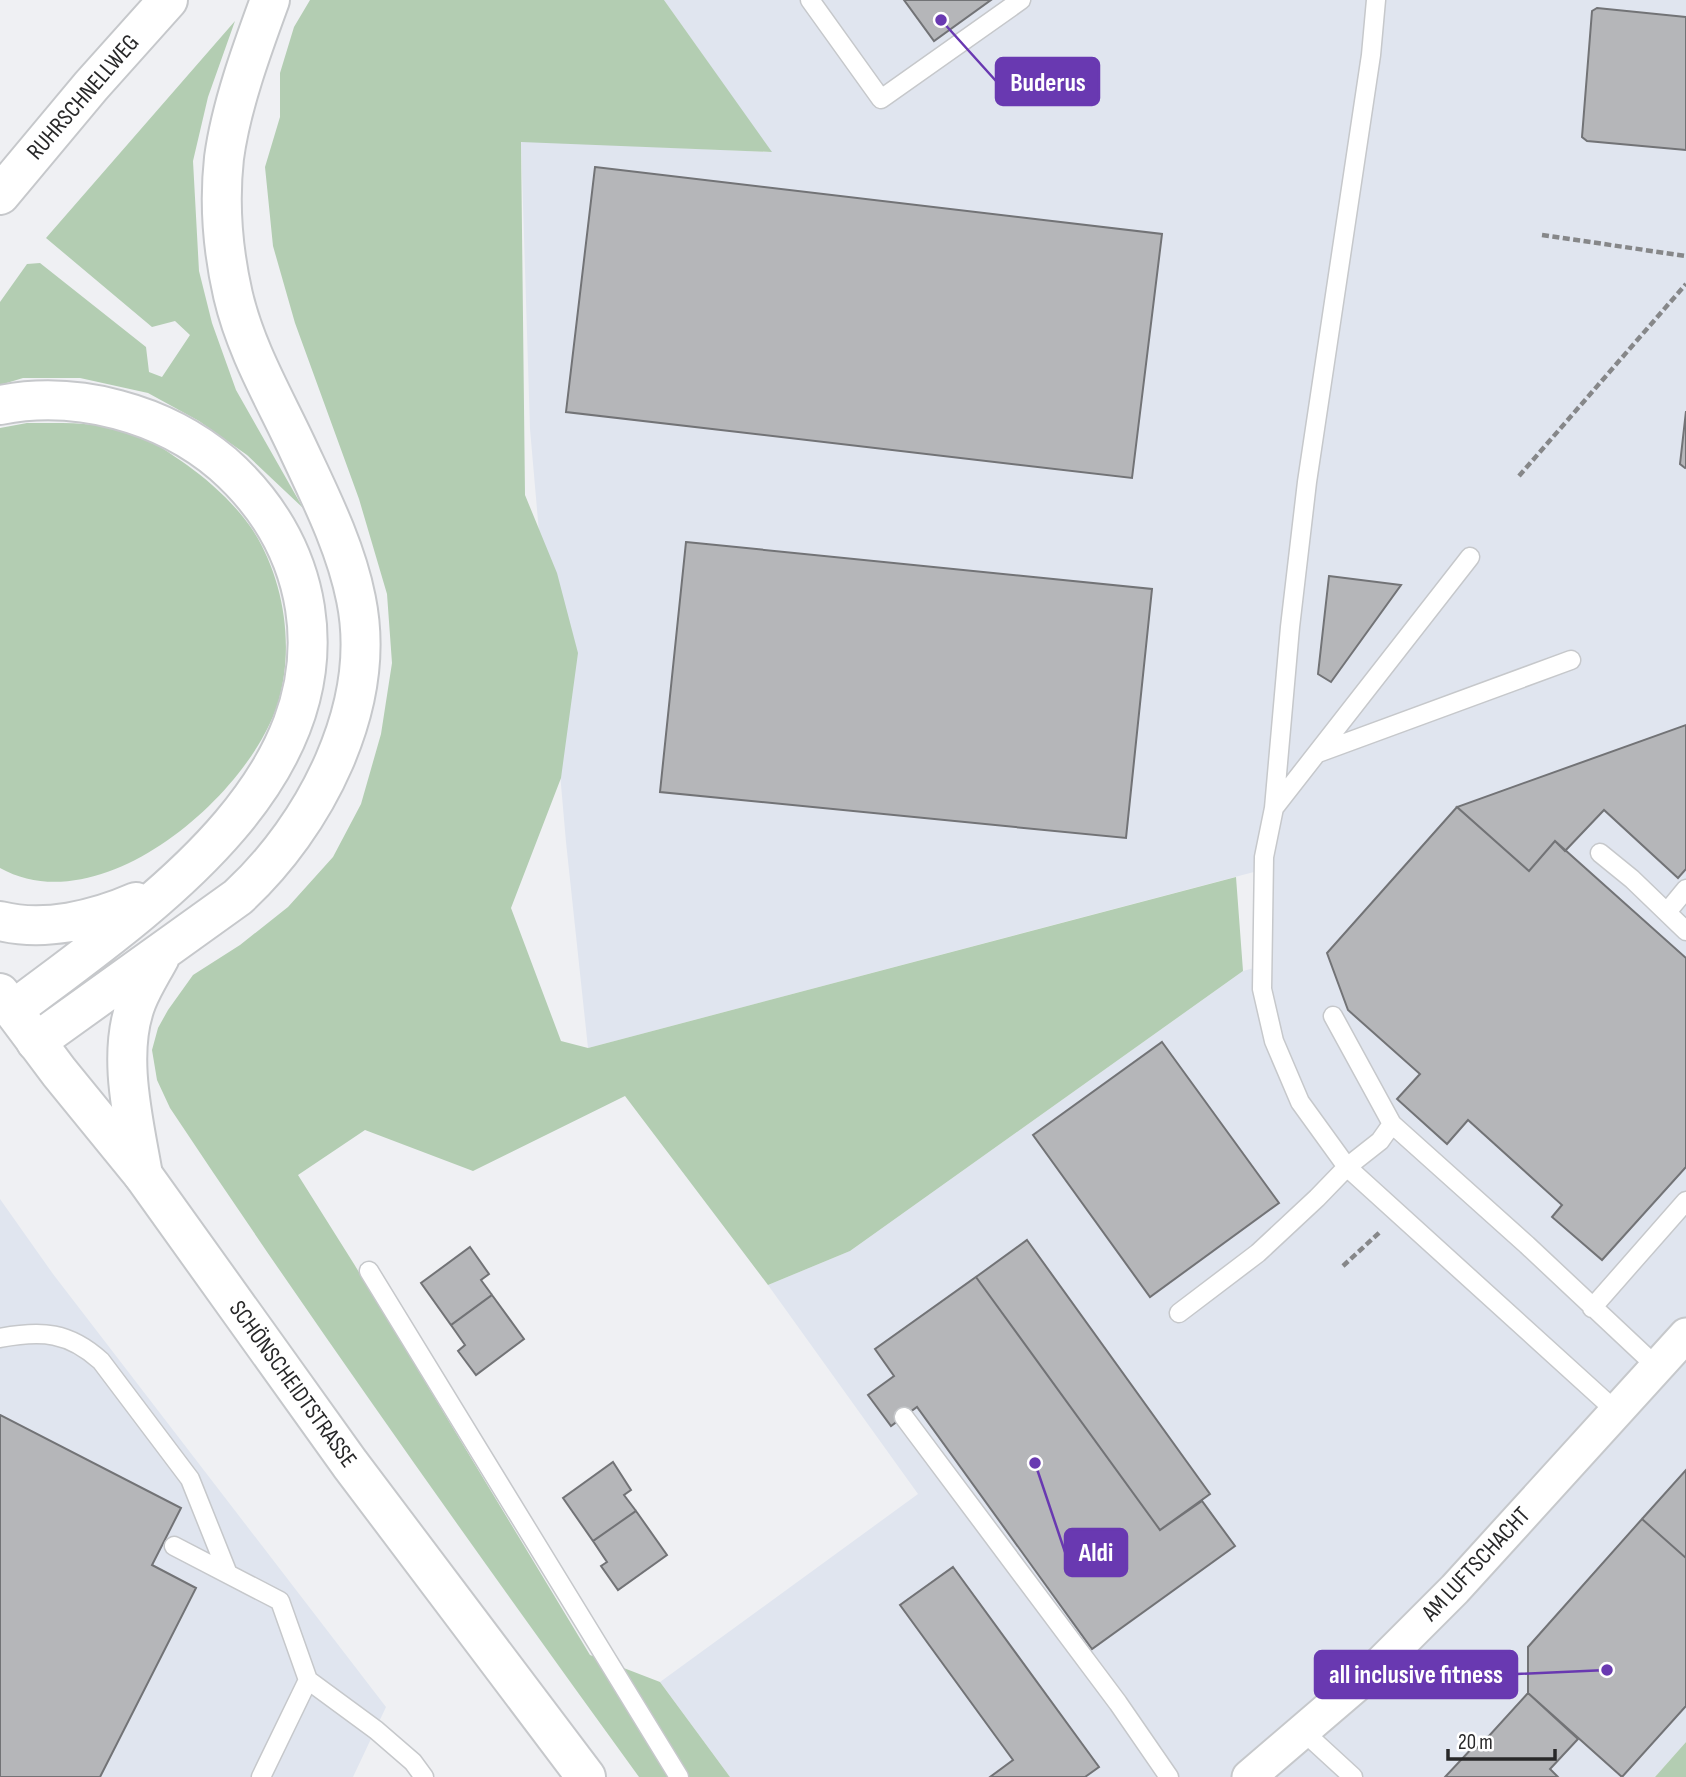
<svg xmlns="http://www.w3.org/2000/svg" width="1686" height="1777" font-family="'Sofia Sans Condensed',sans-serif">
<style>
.built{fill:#e0e5ef}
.green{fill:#b3cdb2}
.building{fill:#b5b6b9;stroke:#727376;stroke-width:2}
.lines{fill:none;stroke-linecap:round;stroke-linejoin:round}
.service-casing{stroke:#c6c8cb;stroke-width:21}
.minor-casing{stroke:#c6c8cb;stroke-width:37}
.tertiary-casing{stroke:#c6c8cb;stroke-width:42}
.motorway-casing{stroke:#c6c8cb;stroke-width:42}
.path{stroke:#868789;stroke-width:4.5;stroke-dasharray:7 3.5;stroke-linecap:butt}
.service{stroke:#fff;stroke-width:18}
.minor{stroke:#fff;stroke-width:33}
.tertiary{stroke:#fff;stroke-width:38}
.motorway{stroke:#fff;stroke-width:38}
.labels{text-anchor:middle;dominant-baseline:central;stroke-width:5;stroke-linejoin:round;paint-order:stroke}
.street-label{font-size:24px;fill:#282829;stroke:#fff}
.leader{fill:none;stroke:#6939b1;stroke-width:2.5}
.callout-dot{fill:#6939b1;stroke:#fff;stroke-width:2.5}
.callout{fill:#6939b1;stroke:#6939b1;stroke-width:2.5}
.callout-label{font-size:26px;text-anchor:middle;font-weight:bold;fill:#fff}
</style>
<rect width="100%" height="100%" fill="#eff0f3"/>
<path class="built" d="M 664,0 L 1686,0 L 1686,1742 L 1655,1777 L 730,1777 L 660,1682 L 918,1494 L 768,1285 L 850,1251 L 1243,971 L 1269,964 L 1269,868 L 588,1048 L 566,842 L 530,429 L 521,141 L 771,152 Z
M 0,1199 L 53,1274 L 386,1707 L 353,1777 L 0,1777 Z"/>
<path class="green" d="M 310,0 L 664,0 L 772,152 L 521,142 L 525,495 L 557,573 L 578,653 L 561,778 L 511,908 L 561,1041 L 588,1048 L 1236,877 L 1243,971 L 850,1251 L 768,1285 L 625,1096 L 473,1171 L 365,1130 L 298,1175 L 354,1264 L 590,1655 L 660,1682 L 730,1777 L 639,1777 C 479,1556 321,1335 170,1108 L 157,1080 L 152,1050 L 158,1028 L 168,1010 L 193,975 L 240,945 L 288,907 L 333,857 L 361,804 L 381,734 L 392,663 L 387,594 L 359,499 L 295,323 L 273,246 L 265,167 L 280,117 L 280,73 L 294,27 Z
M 235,21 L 208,97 L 193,161 L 199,271 L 212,323 L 236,390 L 303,508 L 247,455 L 199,421 L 148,393 L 80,378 L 23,378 L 0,385 L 0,302 L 27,264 L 40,263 L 146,347 L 149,372 L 162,377 L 190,335 L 175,321 L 152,327 L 46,238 Z
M 27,423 C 63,423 103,421 137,435 C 155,442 171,454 187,465 C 212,483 237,506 254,532 C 285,582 295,650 277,706 C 246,798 100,924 0,868 L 0,428 Z
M 1686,1742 L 1686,1777 L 1655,1777 Z"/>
<path class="building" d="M 904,0 L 991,0 L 934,41 Z
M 1597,8 L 1686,17 L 1686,150 L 1587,141 L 1582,137 L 1592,11 Z
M 595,167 L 1162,234 L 1132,478 L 566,412 Z
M 1686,411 L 1686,467 L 1685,468 L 1680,464 Z
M 686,542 L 1152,589 L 1126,838 L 660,792 Z
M 1329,576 L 1401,585 L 1331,682 L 1318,674 Z
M 1686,725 L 1686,869 L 1678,878 L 1604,810 L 1565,851 L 1555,841 L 1529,871 L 1457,807 Z
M 1457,807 L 1529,871 L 1555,841 L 1686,958 L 1686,1167 L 1602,1260 L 1552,1217 L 1562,1205 L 1468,1120 L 1447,1144 L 1397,1099 L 1420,1074 L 1348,1010 L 1327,953 Z
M 1162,1042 L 1279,1203 L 1150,1297 L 1033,1135 Z
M 1027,1240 L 1210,1494 L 1160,1530 L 976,1277 Z
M 470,1247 L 489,1274 L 481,1280 L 492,1295 L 451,1325 L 421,1283 Z
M 976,1277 L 1160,1530 L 1202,1501 L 1235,1546 L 1092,1649 L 917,1407 L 891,1426 L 868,1395 L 894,1376 L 875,1349 Z
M 492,1295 L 524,1339 L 476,1375 L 458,1351 L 465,1345 L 451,1325 Z
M 0,1415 L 181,1508 L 152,1565 L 196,1588 L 100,1777 L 0,1777 Z
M 613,1462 L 631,1490 L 624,1495 L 636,1511 L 593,1541 L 563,1498 Z
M 1686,1470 L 1686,1558 L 1642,1519 Z
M 636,1511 L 667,1555 L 618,1590 L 601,1566 L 607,1562 L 593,1541 Z
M 1642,1519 L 1686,1558 L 1686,1706 L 1622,1777 L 1528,1693 L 1528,1647 Z
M 953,1567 L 1099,1767 L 1085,1777 L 990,1777 L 1013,1760 L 900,1605 Z
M 1528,1693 L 1578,1739 L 1550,1769 L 1558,1777 L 1445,1777 L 1475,1745 L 1478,1748 Z"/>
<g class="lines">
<defs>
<path id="service" d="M 810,0 L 881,99 L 1021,0
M 1376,0 L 1371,55 L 1307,482 L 1290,627 L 1274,808 L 1264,857 L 1262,989 L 1274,1041 L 1300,1102 L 1347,1167 L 1617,1412
M 1318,753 L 1571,660
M 1274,808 L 1470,557
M 1600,853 L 1632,879 L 1686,931
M 1667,912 L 1686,889
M 1392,1124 L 1527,1245 L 1657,1367
M 369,1271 L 679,1777
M 1592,1308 L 1686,1201
M 1179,1313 L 1258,1253 L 1317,1198 L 1347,1167 L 1380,1141 L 1392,1124 L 1333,1016
M 0,1338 C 42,1330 69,1332 101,1361 L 190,1479 L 228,1574
M 904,1417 L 1118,1703 L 1169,1777
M 174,1546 L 280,1601 L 308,1680 L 376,1730 L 413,1762 L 424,1777
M 1304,1732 L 1353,1777
M 261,1777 L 308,1680"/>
<path id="minor" d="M 1249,1777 L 1375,1669 L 1455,1589 L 1686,1335"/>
<path id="tertiary" d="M 0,993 L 59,1072 L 143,1175 L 350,1464 L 586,1777"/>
<path id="motorway" d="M 0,195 L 91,86 L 168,0
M 0,405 C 77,390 163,413 223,464 C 266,502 296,551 305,608 C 333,788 137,916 13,1010
M 0,921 C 44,932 95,920 136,902
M 36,1042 L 238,897 C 315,826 378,706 356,599 C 346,548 321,498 299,451 C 275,399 246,351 233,295 C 223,251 219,203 224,158 C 231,106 252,49 270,0
M 143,1175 C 134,1122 116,1053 137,1001 C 143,986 152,972 160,957"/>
</defs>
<use href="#service" class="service-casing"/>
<use href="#minor" class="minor-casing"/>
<use href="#tertiary" class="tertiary-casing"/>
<use href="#motorway" class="motorway-casing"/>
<path class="path" d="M 1542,235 L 1686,256
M 1519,476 L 1686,284
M 1343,1266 L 1381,1231"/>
<use href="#service" class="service"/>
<use href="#minor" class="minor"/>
<use href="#tertiary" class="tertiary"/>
<use href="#motorway" class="motorway"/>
</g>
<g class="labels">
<g class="street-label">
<text transform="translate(83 97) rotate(-49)">RUHRSCHNELLWEG</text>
<text transform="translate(293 1384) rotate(54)">SCHÖNSCHEIDTSTRASSE</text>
<text transform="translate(1476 1564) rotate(-47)">AM LUFTSCHACHT</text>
</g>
</g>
<path class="leader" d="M941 20L996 81M1035 1463L1065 1552M1607 1670L1517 1674"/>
<g class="callout-dot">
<circle cx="941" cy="20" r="7"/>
<circle cx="1035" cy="1463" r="7"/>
<circle cx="1607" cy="1670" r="7"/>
</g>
<g class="callout">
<rect x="996" y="58" width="103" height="47" rx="7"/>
<rect x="1065" y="1529" width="62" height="47" rx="7"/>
<rect x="1315" y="1651" width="202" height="47" rx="7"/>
</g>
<g class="callout-label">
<text x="1048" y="91">Buderus</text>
<text x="1096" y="1561">Aldi</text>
<text x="1416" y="1683">all inclusive fitness</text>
</g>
<path d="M1448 1749v10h107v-10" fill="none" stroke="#282829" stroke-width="3.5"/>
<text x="1458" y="1749" font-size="21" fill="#282829" stroke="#ffffff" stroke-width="5" paint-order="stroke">20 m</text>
</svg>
